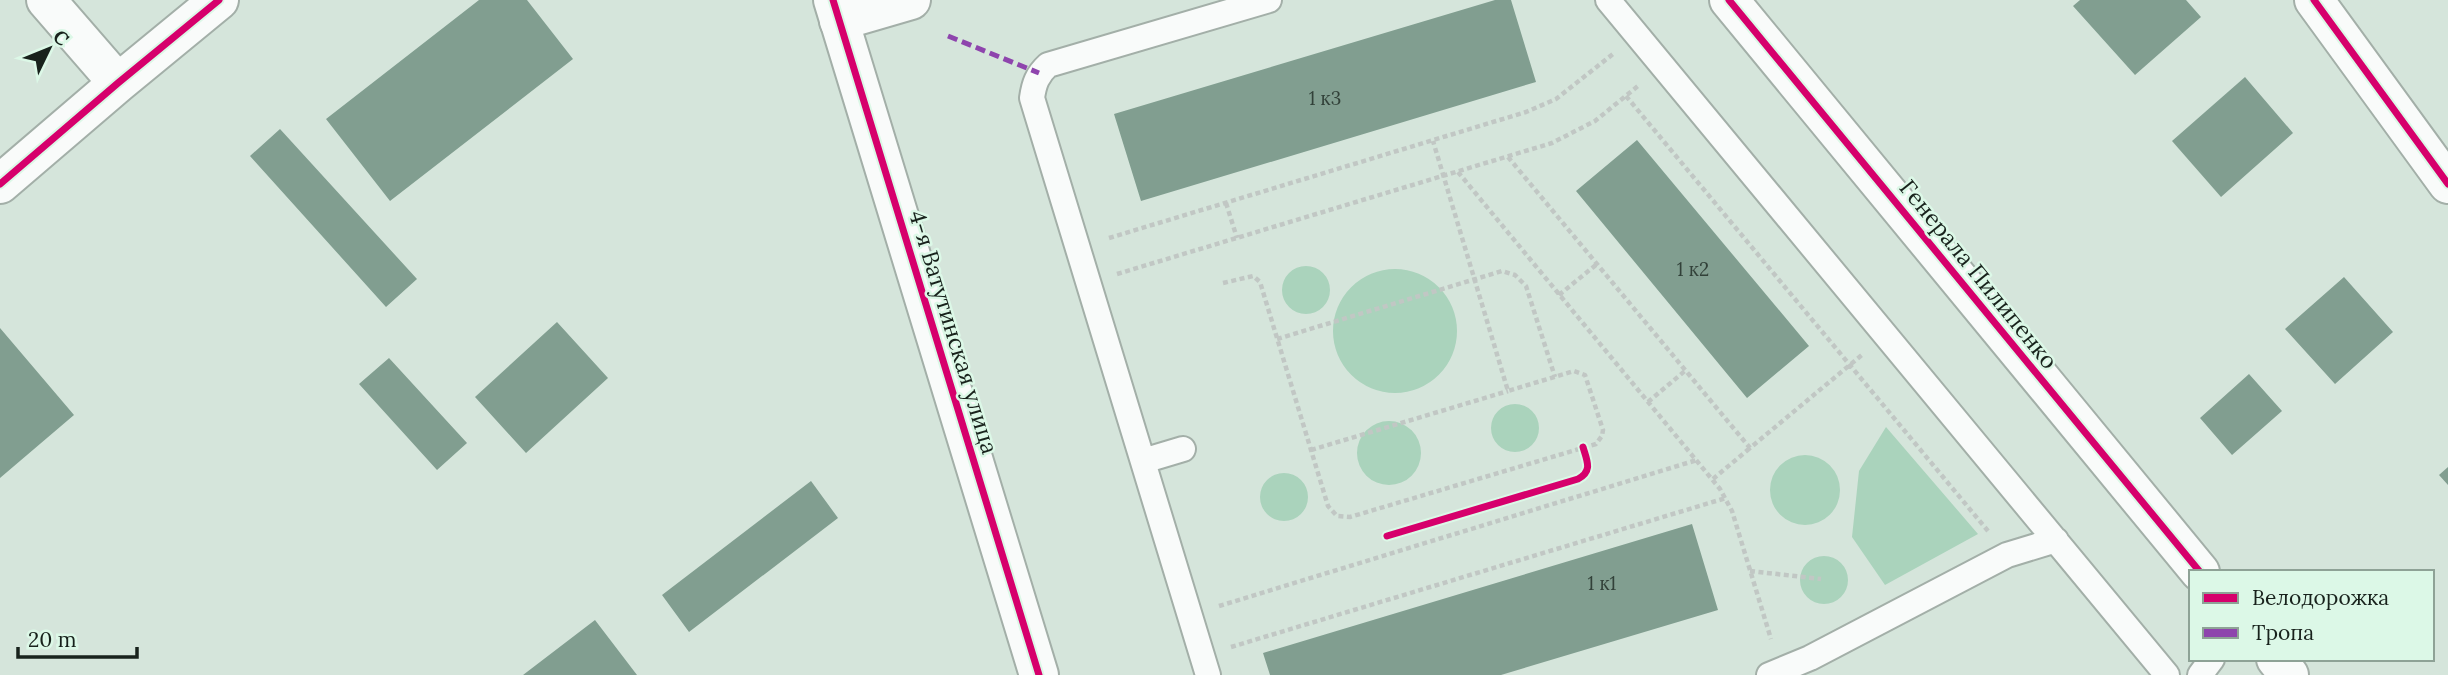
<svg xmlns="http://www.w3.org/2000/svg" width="2448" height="675" font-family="Lora,serif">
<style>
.green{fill:#aad3bc}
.building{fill:#819e90}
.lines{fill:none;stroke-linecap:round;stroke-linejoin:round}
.service-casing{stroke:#a3afa8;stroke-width:28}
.minor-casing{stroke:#a3afa8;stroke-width:42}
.tertiary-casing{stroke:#a3afa8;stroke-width:42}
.path{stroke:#c1c7c4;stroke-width:4.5;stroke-dasharray:5 3.5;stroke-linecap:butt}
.service{stroke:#f9fbfa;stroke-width:24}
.minor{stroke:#f9fbfa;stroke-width:38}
.tertiary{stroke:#f9fbfa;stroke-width:38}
.quiet{stroke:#8e44ad;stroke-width:5;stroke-dasharray:10 5;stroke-linecap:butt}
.cycleway-casing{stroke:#dcf8e7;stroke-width:11}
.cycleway{stroke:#d6006c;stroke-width:7}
.labels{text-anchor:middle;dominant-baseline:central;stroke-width:5;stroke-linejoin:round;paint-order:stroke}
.number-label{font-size:19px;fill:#324139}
.street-label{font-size:23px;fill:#18221c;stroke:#dcf8e7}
</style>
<rect width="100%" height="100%" fill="#d5e5db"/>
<path class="green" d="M1282 290a24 24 0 1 1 48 0a24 24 0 1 1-48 0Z
M1333 331a62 62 0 1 1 124 0a62 62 0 1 1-124 0Z
M1491 428a24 24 0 1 1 48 0a24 24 0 1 1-48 0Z
M1357 453a32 32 0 1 1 64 0a32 32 0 1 1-64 0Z
M 1886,427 L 1978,534 L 1885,585 L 1852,537 L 1859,471 Z
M1770 490a35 35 0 1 1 70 0a35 35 0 1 1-70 0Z
M1260 497a24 24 0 1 1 48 0a24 24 0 1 1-48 0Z
M1800 580a24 24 0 1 1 48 0a24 24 0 1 1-48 0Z"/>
<path class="building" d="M 479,0 L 527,0 L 573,59 L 390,201 L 326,119 Z
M 1495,0 L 1511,0 L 1536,82 L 1141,201 L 1114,114 Z
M 2080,0 L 2186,0 L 2201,17 L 2135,75 L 2073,6 Z
M 2245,77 L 2293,133 L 2221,197 L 2172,141 Z
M 280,129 L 417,279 L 386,307 L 250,156 Z
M 1637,140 L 1809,346 L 1747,398 L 1576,191 Z
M 2344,277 L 2393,332 L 2335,384 L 2285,329 Z
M 557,322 L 608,378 L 526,453 L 475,397 Z
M 0,328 L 74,415 L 0,478 Z
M 389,358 L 467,443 L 437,470 L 359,384 Z
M 2249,374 L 2282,411 L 2232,455 L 2200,418 Z
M 2448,467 L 2448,485 L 2439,475 Z
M 811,481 L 838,518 L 689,632 L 662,595 Z
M 1692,524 L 1718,610 L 1501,675 L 1270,675 L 1263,653 Z
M 595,620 L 637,675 L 523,675 Z"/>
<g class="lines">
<defs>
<path id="service" d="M 1608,0 L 2167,675
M 1143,461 L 1183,449
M 1208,675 L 1032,98 C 1034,84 1037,75 1048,65 L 1269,0
M 1769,675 L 1810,658 L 2007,555 L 2056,540
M 2200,675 L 2212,659"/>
<path id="minor" d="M 46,0 L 118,83
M 1729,0 L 2200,572
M 2314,0 L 2448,184
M 839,21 L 911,0
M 0,184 L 118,83 L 219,0
M 2276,659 L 2289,675"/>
<path id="tertiary" d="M 833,0 L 1039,675"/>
</defs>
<use href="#service" class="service-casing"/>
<use href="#minor" class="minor-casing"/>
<use href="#tertiary" class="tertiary-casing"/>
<path class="path" d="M 1626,96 L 1988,531
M 1508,157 L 1750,448 L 1863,354
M 1458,172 L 1720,489 L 1732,511 L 1771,639
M 1226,203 L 1237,238
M 1109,238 L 1526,112 L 1556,99 L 1613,54
M 1117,274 L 1552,143 L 1595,121 L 1638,86
M 1223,283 L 1253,276 L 1260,282 L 1328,506 L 1337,516 L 1350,517 L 1596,444 L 1602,436 L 1603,430 L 1585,375 L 1574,371 L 1508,391 L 1433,141
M 1559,295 L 1597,264
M 1277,339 L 1502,271 L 1515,275 L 1526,286 L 1555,377
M 1648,402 L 1686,370
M 1311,450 L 1508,391
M 1713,479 L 1750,448
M 1750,571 L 1821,579
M 1219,606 L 1697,460
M 1231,647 L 1726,498"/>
<use href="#service" class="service"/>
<use href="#minor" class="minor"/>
<use href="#tertiary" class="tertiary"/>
<path class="quiet" d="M 948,36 L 1039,73"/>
<defs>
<path id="cycleway" d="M 833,0 L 1039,675
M 1729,0 L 2200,572
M 2314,0 L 2448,184
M 0,184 L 118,83 L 219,0
M 1387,536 L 1578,479 C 1593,471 1587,461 1583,447"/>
</defs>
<use href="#cycleway" class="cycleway-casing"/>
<use href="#cycleway" class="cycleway"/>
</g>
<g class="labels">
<g class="number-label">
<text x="1325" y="98">1 к3</text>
<text x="1693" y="269">1 к2</text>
<text x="1602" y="583">1 к1</text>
</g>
<g class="street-label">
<text transform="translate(1979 274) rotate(51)">Генерала Пилипенко</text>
<text transform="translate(954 332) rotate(73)">4-я Ватутинская улица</text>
</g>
</g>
<rect x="2189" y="570" width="245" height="91" fill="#dcf8e7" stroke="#8ea296" stroke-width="2"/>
<rect x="2203" y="593" width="35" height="10" fill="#d6006c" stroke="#8ea296" stroke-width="2"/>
<text x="2252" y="605" font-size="21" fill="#18221c">Велодорожка</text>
<rect x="2203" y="628" width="35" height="10" fill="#8e44ad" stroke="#8ea296" stroke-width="2"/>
<text x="2252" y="640" font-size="21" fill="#18221c">Тропа</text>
<g transform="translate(49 49) rotate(47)" stroke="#dcf8e7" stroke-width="5" paint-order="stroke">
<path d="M0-5L12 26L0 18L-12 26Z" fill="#18221c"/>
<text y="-10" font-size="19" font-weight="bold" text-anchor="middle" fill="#18221c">С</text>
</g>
<path d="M18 647v10h119v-10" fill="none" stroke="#18221c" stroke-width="3.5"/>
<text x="28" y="647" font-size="21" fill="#18221c" stroke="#dcf8e7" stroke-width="5" paint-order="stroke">20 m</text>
</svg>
